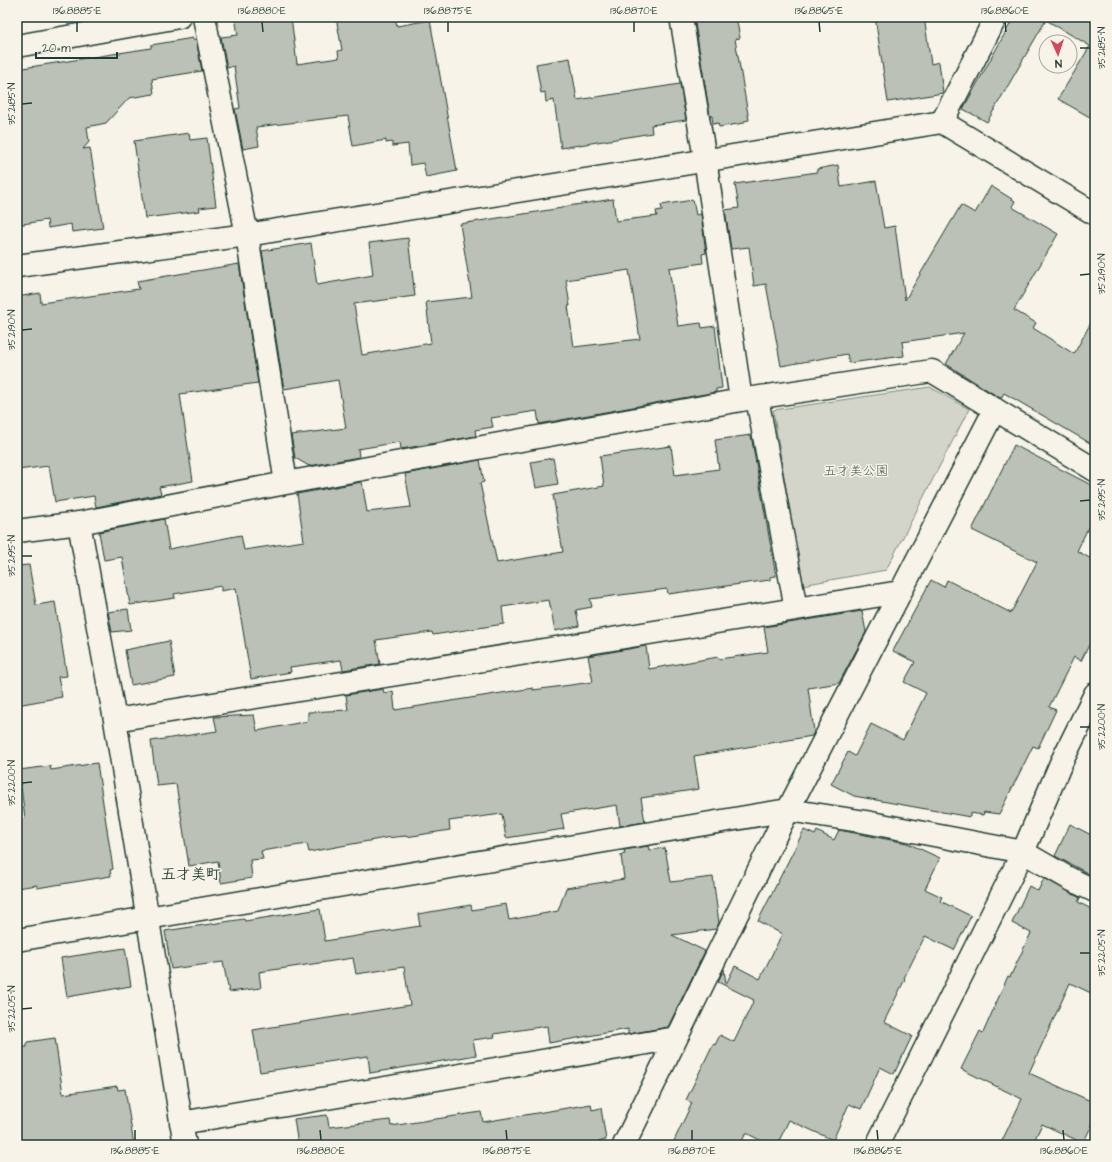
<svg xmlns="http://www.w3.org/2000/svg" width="1112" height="1162" font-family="'Architects Daughter','Klee One',sans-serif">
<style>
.green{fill:#d3d5ca;stroke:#79897f}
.building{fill:#bbc1b6;stroke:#1f3d34;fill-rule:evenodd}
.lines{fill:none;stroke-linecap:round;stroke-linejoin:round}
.street-casing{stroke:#1f3d34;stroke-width:25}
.secondary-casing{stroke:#1f3d34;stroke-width:25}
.street{stroke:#f7f3e8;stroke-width:22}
.secondary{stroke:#f7f3e8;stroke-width:22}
.ticks{fill:none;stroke:#1f3d34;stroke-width:1.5}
.labels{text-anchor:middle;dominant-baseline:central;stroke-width:3;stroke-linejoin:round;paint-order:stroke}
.park-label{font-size:13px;fill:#435b52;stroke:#f7f3e8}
.quarter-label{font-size:15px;font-weight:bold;fill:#1f3d34;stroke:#f7f3e8}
.neatline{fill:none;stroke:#1f3d34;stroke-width:1.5}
.ticks-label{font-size:10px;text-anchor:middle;fill:#1f3d34}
</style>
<rect width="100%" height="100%" fill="#f7f3e8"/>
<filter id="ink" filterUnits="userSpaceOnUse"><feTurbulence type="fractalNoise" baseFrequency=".025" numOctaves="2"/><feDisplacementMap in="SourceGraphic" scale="8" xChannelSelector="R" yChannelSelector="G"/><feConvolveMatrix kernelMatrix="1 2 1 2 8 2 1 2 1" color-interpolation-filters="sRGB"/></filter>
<g filter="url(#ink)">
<path class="green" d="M 930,387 L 969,409 L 886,570 L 802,585 L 773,410 Z"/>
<path class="building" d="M 235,17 L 291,17 L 297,64 L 339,58 L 338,51 L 342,50 L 336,17 L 395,17 L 397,26 L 430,20 L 457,171 L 426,177 L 423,163 L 410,165 L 408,144 L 392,146 L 392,142 L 386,143 L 386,140 L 353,146 L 348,116 L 256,127 L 259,146 L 243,149 L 235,109 L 240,108 L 234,66 L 227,68 L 221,37 L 238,35 Z
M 694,17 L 736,17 L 740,38 L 735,39 L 749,120 L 744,121 L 744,123 L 719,127 L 718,123 L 713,124 L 712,116 L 710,116 Z
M 875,17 L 924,17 L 931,64 L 939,62 L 943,93 L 888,102 Z
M 1014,17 L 1095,17 L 1095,120 L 1058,99 L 1090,46 L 1046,20 L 987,122 L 963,109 Z
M 193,38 L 193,40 L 196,39 L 202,71 L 152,79 L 154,94 L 129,98 L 106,123 L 87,127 L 89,142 L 83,149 L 90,148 L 103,228 L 72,232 L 71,224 L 48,228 L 47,220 L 17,225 L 17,69 L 151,48 L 151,45 Z
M 570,58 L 577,100 L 680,84 L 686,120 L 651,125 L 652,133 L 561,148 L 554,100 L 546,102 L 545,92 L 541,93 L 536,64 Z
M 189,133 L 190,140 L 207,138 L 216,206 L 199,208 L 200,211 L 145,218 L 134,141 Z
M 838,165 L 841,187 L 876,181 L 884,228 L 895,226 L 905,300 L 961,205 L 975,213 L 991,186 L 1015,201 L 1012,207 L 1058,234 L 1014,310 L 1036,323 L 1033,328 L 1074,354 L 1095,315 L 1095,446 L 1004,393 L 1001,398 L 1000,398 L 946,364 L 964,333 L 902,342 L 904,356 L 849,363 L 847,354 L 781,366 L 766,284 L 754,286 L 749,247 L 731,249 L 725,210 L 739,208 L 735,184 L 817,172 L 817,169 Z
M 613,199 L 616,221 L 657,216 L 656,211 L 662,210 L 661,205 L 693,200 L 696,215 L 701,214 L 706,253 L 702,254 L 703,263 L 669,268 L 678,326 L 701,323 L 702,328 L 715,326 L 722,388 L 716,389 L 716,392 L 539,424 L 537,411 L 491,418 L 493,427 L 475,430 L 476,436 L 401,449 L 400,442 L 358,449 L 359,457 L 309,466 L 295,458 L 291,435 L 346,428 L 338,380 L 284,389 L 262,251 L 311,243 L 317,285 L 373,275 L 369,243 L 408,238 L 415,296 L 354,304 L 362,355 L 431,343 L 426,302 L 472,297 L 460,224 L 562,208 L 562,207 ZM 629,270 L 640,339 L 574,347 L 568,306 L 570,306 L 566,280 Z
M 239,264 L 258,383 L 180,394 L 193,481 L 159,487 L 161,494 L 96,507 L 94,496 L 55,502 L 49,466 L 17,470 L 17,297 L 40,293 L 41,303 L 139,289 L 137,281 Z
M 751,435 L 776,576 L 770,577 L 770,580 L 668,594 L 667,589 L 590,599 L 592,607 L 576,610 L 579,626 L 555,631 L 549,600 L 502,607 L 504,624 L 433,635 L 432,632 L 376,640 L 380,664 L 343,670 L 341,660 L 290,667 L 291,672 L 251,679 L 236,588 L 221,591 L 221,586 L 174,594 L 175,598 L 130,605 L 122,557 L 104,560 L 99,532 L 164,519 L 169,549 L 241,535 L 244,550 L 304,541 L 297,494 L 362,482 L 367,512 L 411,507 L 405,474 L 480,460 L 484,482 L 480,483 L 497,563 L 563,552 L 553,495 L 604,486 L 600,456 L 671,446 L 675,475 L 719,469 L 715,440 Z
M 1014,445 L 1095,487 L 1095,513 L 1077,551 L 1095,561 L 1095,633 L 1081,661 L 1074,657 L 1049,707 L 1056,710 L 1038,748 L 1033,746 L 999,814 L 984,812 L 983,815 L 970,813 L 970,817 L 854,796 L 831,784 L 848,752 L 855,756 L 871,724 L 903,740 L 926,693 L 904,682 L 915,662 L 893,651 L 931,580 L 944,587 L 947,580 L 1011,613 L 1037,562 L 972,530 Z
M 553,458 L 558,484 L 536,488 L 531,462 Z
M 29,565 L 36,605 L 55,602 L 67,676 L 58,677 L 62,697 L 17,705 L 17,566 Z
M 128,609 L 131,630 L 112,632 L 108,612 Z
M 862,611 L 866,632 L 839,683 L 808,688 L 814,731 L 812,736 L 694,756 L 699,789 L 641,798 L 645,822 L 620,826 L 617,805 L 561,814 L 564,829 L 506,838 L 502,814 L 449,821 L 450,830 L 406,837 L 406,836 L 385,838 L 309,852 L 307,844 L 261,851 L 263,859 L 250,860 L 252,878 L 221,883 L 218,861 L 189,866 L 176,784 L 157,786 L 151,741 L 217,731 L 214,717 L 254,715 L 257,731 L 308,721 L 308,712 L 348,710 L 346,695 L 383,689 L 384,693 L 393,691 L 395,710 L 533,688 L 533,690 L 593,682 L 588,656 L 646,646 L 649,669 L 718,657 L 719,659 L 768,652 L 764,627 Z
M 169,641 L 175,677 L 131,685 L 125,650 Z
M 97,763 L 113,869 L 110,870 L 111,876 L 37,888 L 37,885 L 17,888 L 17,820 L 25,819 L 19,770 L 50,766 L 51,770 Z
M 1070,824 L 1095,837 L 1095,866 L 1091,875 L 1055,856 Z
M 804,830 L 815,835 L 817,831 L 834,840 L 839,830 L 907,843 L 940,858 L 925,889 L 942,897 L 940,901 L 971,916 L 954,950 L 925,936 L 904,978 L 905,979 L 884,1022 L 912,1036 L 894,1074 L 880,1067 L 861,1109 L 849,1104 L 833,1140 L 789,1120 L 777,1145 L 770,1145 L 746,1133 L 740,1145 L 672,1145 L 692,1103 L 686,1100 L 713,1044 L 715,1045 L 720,1035 L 734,1042 L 754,1000 L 718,982 L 724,969 L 726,984 L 735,966 L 760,979 L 782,934 L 758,921 Z
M 648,846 L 649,850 L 665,848 L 671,882 L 713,877 L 719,923 L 716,929 L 672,935 L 705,951 L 668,1027 L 628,1034 L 628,1029 L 549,1043 L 547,1026 L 494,1034 L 495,1037 L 473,1040 L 476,1055 L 437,1062 L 370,1073 L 368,1056 L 260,1072 L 253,1030 L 410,1005 L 404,967 L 356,974 L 353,958 L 259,972 L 261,988 L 229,992 L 223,962 L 171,969 L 165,931 L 244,919 L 245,921 L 320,909 L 325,941 L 420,926 L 418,914 L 471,905 L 472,910 L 506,904 L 509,920 L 558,911 L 566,888 L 624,879 L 621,855 L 625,854 L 624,850 Z
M 1044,878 L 1080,898 L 1078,902 L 1095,911 L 1095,995 L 1070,983 L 1029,1073 L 1095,1103 L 1095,1119 L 1083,1143 L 1042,1124 L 1032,1145 L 1000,1145 L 1022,1099 L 961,1069 L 980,1031 L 983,1033 L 1008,976 L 1010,977 L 1031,933 L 1012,923 L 1029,886 L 1038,891 Z
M 125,948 L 131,986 L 67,997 L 61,958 Z
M 55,1038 L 63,1094 L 117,1086 L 118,1090 L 125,1089 L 134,1145 L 17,1145 L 17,1048 L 27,1047 L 27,1042 Z
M 591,1104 L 592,1110 L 601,1108 L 606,1140 L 597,1142 L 597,1145 L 298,1145 L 294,1119 L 327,1115 L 329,1127 L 390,1120 L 391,1126 L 481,1112 L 483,1122 Z"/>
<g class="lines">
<defs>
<path id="street" d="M 204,17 L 247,235 L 286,483
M 681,17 L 705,159 L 741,400
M 17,46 L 179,17
M 942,122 L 996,17
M 757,398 L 796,609
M 79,523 L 115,720 L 185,1145
M 17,531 L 79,523 L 286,483 L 741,400 L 932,371 L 1095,470
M 115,720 L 900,592
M 17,940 L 788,810 L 866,822 L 1023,852 L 1070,879 L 1095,891
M 181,1123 L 676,1038
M 624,1145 L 788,810 L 995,409
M 877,1145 L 1023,852 L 1061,763 L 1095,694"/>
<path id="secondary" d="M 17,266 L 247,235 L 942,122 L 1095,214"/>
</defs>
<use href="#street" class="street-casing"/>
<use href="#secondary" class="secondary-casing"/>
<use href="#street" class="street"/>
<use href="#secondary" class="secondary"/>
</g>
</g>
<path class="ticks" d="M 77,22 L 77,32M 262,22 L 263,32M 448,22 L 448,32M 634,22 L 634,32M 819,22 L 820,32M 1005,22 L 1006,32M 1080,48 L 1090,48M 22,104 L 32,103M 1080,275 L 1090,274M 22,330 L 32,329M 1080,501 L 1090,500M 22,556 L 32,556M 1080,727 L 1090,727M 22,783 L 32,782M 1080,953 L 1090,953M 22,1009 L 32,1008M 135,1130 L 135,1140M 320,1130 L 321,1140M 506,1130 L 507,1140M 692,1130 L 692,1140M 877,1130 L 878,1140M 1063,1130 L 1064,1140"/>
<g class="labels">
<g class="park-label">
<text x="856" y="471">五才美公園</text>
</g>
<g class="quarter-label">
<text x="191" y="874">五才美町</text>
</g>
</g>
<rect width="1112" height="1162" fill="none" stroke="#f7f3e8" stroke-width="44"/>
<g transform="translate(1058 54) rotate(177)"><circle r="19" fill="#f7f3e8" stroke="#a1aaa0"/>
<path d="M0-3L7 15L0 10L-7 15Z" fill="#d1495b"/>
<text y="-6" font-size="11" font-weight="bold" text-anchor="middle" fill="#1f3d34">N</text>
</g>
<path d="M36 52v6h81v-6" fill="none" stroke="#1f3d34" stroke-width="2"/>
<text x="42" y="52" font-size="12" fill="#1f3d34" stroke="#f7f3e8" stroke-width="3" paint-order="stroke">20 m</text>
<rect x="22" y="22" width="1068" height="1118" class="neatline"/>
<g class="ticks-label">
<text x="77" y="14">136.8885°E</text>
<text x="262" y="14">136.8880°E</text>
<text x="448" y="14">136.8875°E</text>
<text x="634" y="14">136.8870°E</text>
<text x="819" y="14">136.8865°E</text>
<text x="1005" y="14">136.8860°E</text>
<text transform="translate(1101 48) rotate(-90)" y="4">35.2185°N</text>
<text transform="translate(11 104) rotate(-90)" y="4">35.2185°N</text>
<text transform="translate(1101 274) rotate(-90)" y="4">35.2190°N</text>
<text transform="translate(11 330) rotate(-90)" y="4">35.2190°N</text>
<text transform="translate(1101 500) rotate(-90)" y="4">35.2195°N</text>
<text transform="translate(11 556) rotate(-90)" y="4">35.2195°N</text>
<text transform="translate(1101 727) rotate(-90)" y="4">35.2200°N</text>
<text transform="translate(11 783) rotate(-90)" y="4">35.2200°N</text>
<text transform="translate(1101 953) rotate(-90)" y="4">35.2205°N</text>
<text transform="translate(11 1009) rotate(-90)" y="4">35.2205°N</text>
<text x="135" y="1154">136.8885°E</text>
<text x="321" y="1154">136.8880°E</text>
<text x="507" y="1154">136.8875°E</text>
<text x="692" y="1154">136.8870°E</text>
<text x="878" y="1154">136.8865°E</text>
<text x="1064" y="1154">136.8860°E</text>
</g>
</svg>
